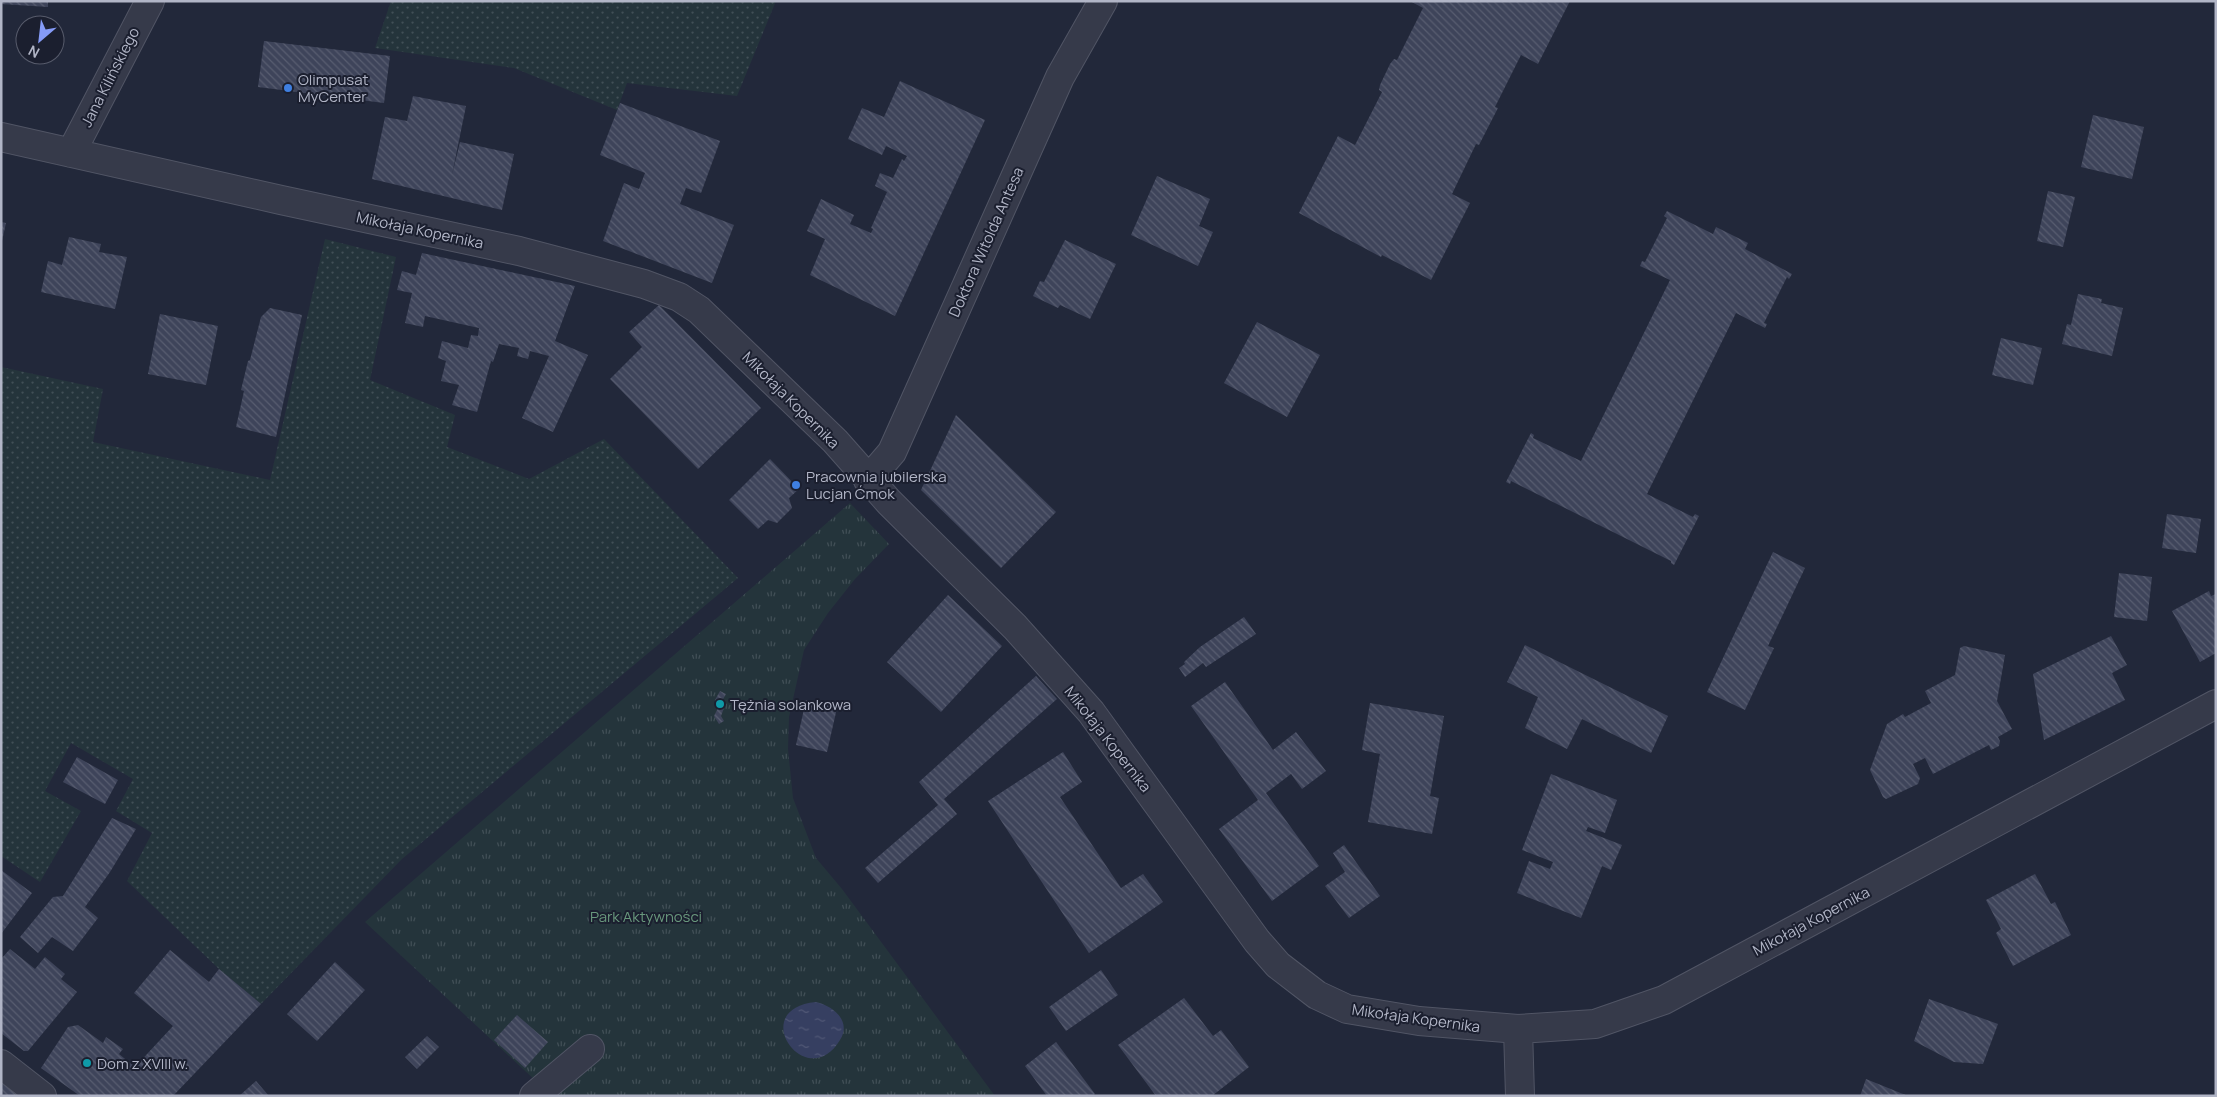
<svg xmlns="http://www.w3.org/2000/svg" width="2217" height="1097" font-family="Manrope,sans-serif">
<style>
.grass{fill:url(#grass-dots)}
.park{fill:url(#park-tufts)}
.water{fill:url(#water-ripples)}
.building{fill:url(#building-back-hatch)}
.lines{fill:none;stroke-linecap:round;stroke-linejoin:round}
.minor-casing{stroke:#515565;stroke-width:30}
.minor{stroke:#363a4a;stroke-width:28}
.shop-dot{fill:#3f7fe0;stroke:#1b1f2f;stroke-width:2}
.culture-dot{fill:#0f9aa8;stroke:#1b1f2f;stroke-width:2}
.labels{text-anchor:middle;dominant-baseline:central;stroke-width:4;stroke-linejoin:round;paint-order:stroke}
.street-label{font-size:15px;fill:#b1b5c6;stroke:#1b1f2f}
.poi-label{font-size:15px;fill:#b1b5c6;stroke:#1b1f2f;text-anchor:start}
.park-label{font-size:15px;fill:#68977c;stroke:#1b1f2f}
</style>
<defs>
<pattern id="grass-dots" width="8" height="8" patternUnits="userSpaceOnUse" patternTransform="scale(1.25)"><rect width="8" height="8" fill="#24343b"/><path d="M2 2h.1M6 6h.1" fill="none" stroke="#414f56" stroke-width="1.8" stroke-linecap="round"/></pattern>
<pattern id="park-tufts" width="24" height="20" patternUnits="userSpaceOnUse" patternTransform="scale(1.25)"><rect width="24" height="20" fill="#24343b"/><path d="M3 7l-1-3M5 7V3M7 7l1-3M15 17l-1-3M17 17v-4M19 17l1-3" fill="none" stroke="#414f56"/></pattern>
<pattern id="water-ripples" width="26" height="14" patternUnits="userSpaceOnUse" patternTransform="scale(1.25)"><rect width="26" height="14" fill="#363f61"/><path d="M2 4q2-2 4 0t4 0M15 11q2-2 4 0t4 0" fill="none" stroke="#515876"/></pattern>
<pattern id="building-back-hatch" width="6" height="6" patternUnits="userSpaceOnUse" patternTransform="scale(1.25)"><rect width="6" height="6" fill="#3e445a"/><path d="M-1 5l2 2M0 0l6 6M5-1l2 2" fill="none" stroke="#585d70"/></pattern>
</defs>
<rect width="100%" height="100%" fill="#22283a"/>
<path class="grass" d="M 391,1 L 776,1 L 737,96 L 627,83 L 617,110 L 514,68 L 375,48 Z
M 325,239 L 396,257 L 370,380 L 455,415 L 447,447 L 529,479 L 604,439 L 738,578 L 402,859 L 261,1004 L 219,969 L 127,881 L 152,833 L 116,811 L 133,779 L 71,743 L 45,791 L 81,811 L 40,882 L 1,856 L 1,367 L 103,389 L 93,442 L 270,480 Z"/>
<path class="park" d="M 850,503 L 889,544 L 855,579 L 828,613 L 804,650 L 789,717 L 788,749 L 793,798 L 816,858 L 842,889 L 995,1096 L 552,1096 L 365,922 Z"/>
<path class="water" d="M 816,1002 C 833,1006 852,1021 840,1040 C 807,1095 745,1009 816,1002 Z"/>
<path class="building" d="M 1,1 L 48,1 L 48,7 L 1,4 Z
M 1410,1 L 1570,1 L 1538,64 L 1521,55 L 1495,107 L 1498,108 L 1479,145 L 1476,144 L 1452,194 L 1470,203 L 1431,280 L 1382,255 L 1381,257 L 1299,213 L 1338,136 L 1355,145 L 1382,92 L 1379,90 L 1380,85 L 1390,64 L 1394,59 L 1397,60 L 1423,8 Z
M 264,41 L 390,56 L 384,103 L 258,87 Z
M 900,81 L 985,120 L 895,316 L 810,275 L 825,239 L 807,231 L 821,199 L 854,215 L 850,224 L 871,233 L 873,229 L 871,228 L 887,192 L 875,186 L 880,173 L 893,178 L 902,159 L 904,161 L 907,156 L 886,146 L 882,155 L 848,139 L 862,108 L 884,117 Z
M 413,96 L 466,106 L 452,175 L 460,142 L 514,154 L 502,210 L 372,179 L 385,117 L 407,121 Z
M 620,103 L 720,141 L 701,193 L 686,188 L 680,204 L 734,225 L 712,283 L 603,241 L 624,183 L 639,189 L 645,173 L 600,155 Z
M 2093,115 L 2144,127 L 2132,179 L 2081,167 Z
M 1157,176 L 1210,199 L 1199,226 L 1213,232 L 1198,266 L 1131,235 Z
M 2048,191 L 2075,197 L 2063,247 L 2037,241 Z
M 1667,211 L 1713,234 L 1716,227 L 1748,243 L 1745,249 L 1792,274 L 1789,279 L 1787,277 L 1764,323 L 1767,324 L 1765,328 L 1736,313 L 1647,494 L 1693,517 L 1695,514 L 1699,516 L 1674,565 L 1671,563 L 1671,561 L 1511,481 L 1510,484 L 1506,482 L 1531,433 L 1534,435 L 1533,438 L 1581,461 L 1670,280 L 1640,266 L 1642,261 L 1645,262 L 1667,218 L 1664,216 Z
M 1,222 L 6,223 L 2,241 L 1,241 Z
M 69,237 L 101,244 L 99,252 L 127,257 L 115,309 L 41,292 L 48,261 L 62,265 Z
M 1065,240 L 1116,264 L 1090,319 L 1060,305 L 1058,308 L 1033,296 L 1040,281 L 1044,282 Z
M 422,253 L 575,286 L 555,341 L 588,355 L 553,432 L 522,418 L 549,356 L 530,351 L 528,359 L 517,356 L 519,348 L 499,344 L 493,362 L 491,361 L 477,412 L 452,405 L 459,385 L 441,381 L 446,361 L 438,358 L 442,341 L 468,348 L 471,335 L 478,336 L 479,328 L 425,316 L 423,327 L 405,323 L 412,293 L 397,290 L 402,271 L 416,275 Z
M 2078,294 L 2102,299 L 2101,303 L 2123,308 L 2112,356 L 2062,344 L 2067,324 L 2071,325 Z
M 659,305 L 761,408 L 698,469 L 610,379 L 642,347 L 629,332 Z
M 270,308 L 302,315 L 276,437 L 236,427 L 244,391 L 241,390 L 248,361 L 250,360 L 261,317 Z
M 160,314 L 218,326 L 206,385 L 148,374 Z
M 1257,322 L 1320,355 L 1287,417 L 1224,383 Z
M 2001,338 L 2042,348 L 2033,385 L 1992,375 Z
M 956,415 L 1056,512 L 1001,568 L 921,490 Z
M 770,459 L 799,489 L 789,498 L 792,508 L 777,523 L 768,520 L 758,529 L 729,500 Z
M 2167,514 L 2201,519 L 2196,553 L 2162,548 Z
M 1773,552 L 1805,568 L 1768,646 L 1774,648 L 1745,710 L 1707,692 Z
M 2119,573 L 2152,577 L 2147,621 L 2114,617 Z
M 2209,591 L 2211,596 L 2216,594 L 2216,653 L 2200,662 L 2172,611 Z
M 948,595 L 1002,646 L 941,712 L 887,662 Z
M 1244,617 L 1256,634 L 1206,667 L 1203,663 L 1185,677 L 1179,668 L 1185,664 L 1184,662 L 1200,647 Z
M 2111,636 L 2127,665 L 2112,673 L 2125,700 L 2044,740 L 2033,674 Z
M 1525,645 L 1668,716 L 1651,753 L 1584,720 L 1582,719 L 1567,749 L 1525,728 L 1538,697 L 1507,682 Z
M 1964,646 L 2005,655 L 1997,701 L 2012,729 L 1998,737 L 2000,741 L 1999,746 L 1991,750 L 1989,745 L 1933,774 L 1925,758 L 1913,764 L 1920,778 L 1918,784 L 1886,799 L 1883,797 L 1870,770 L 1887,724 L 1903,714 L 1905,717 L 1931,703 L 1925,691 L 1955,675 L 1960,648 Z
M 1036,676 L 1057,699 L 944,799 L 957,814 L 878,883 L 865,868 L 938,805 L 919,782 Z
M 1225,682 L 1273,750 L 1296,732 L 1326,771 L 1302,789 L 1291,774 L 1266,793 L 1319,866 L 1272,901 L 1219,829 L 1258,800 L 1191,706 Z
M 720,691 L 726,694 L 722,701 L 724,708 L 721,716 L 724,721 L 719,724 L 714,716 L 718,708 L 715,700 Z
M 806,700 L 837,708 L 827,752 L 796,745 Z
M 1370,703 L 1444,716 L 1430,796 L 1439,798 L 1432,834 L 1368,822 L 1380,754 L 1362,750 Z
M 1063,752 L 1082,782 L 1060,797 L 1121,888 L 1143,874 L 1163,902 L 1089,953 L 988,801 Z
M 77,757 L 118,780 L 105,804 L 63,782 Z
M 1551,774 L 1617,800 L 1605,833 L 1588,827 L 1586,831 L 1622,845 L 1611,870 L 1602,866 L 1581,918 L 1517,893 L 1529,861 L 1550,869 L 1553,862 L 1522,850 Z
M 112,818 L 136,829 L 110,872 L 85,907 L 98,918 L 73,951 L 52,937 L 38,953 L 20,937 L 53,897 L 63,896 Z
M 1344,845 L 1380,896 L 1349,918 L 1325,886 L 1345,872 L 1333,853 Z
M 1,870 L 32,893 L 1,934 Z
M 2035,874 L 2051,904 L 2055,902 L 2071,935 L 2013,966 L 1996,933 L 2001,929 L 1986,900 Z
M 10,949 L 35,969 L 45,957 L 65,974 L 61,979 L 77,992 L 28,1051 L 24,1051 L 1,1033 L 1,959 Z
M 170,950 L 209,982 L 219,969 L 261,1004 L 173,1096 L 80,1096 L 41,1068 L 68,1027 L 78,1025 L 103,1043 L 106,1037 L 123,1049 L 119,1054 L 135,1067 L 173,1026 L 134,993 Z
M 335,962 L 365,990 L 317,1041 L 287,1014 Z
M 1101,970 L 1118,995 L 1066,1031 L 1049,1007 Z
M 1184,998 L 1213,1036 L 1221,1030 L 1249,1067 L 1212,1096 L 1156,1096 L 1118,1045 Z
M 1929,999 L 1998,1024 L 1983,1064 L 1954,1062 L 1914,1041 Z
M 517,1015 L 548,1042 L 525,1068 L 494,1040 Z
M 427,1036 L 439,1047 L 417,1069 L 405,1057 Z
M 1056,1042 L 1095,1094 L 1092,1096 L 1047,1096 L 1025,1066 Z
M 1866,1079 L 1908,1096 L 1860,1096 Z
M 256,1081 L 269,1096 L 239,1096 Z
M 1,1082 L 19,1096 L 1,1096 Z"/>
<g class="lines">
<defs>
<path id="minor" d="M 1,137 L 281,200 L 519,251 L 644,284 L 679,297 L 699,310 L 835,441 L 889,502 L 1015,627 L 1091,712 L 1257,941 L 1278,965 L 1317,995 L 1347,1009 L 1419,1021 L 1518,1029 L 1595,1024 L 1664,1000 L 2216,704
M 71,153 L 150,1
M 868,480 L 892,452 L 1060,77 L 1103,1
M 1518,1029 L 1520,1096
M 1,1064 L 42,1096
M 534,1096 L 590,1049"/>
</defs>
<use href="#minor" class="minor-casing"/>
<use href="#minor" class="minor"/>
</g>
<g class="shop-dot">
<circle cx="288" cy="88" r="5"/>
<circle cx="796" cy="485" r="5"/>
</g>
<g class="culture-dot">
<circle cx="720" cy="704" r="5"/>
<circle cx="87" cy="1063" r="5"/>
</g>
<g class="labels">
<g class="street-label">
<text transform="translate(110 77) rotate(-63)">Jana Kilińskiego</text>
<text transform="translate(420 230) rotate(12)">Mikołaja Kopernika</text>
<text transform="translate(986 242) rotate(-66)">Doktora Witolda Antesa</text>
<text transform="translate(791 400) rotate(45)">Mikołaja Kopernika</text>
<text transform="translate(1108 739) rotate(52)">Mikołaja Kopernika</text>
<text transform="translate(1811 921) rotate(-28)">Mikołaja Kopernika</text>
<text transform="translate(1416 1018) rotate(8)">Mikołaja Kopernika</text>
</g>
<g class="poi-label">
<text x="298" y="79">Olimpusat<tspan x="298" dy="17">MyCenter</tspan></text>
<text x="806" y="476">Pracownia jubilerska<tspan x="806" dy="17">Lucjan Ćmok</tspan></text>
<text x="730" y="704">Tężnia solankowa</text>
<text x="97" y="1063">Dom z XVIII w.</text>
</g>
<g class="park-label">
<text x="646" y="916">Park Aktywności</text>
</g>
</g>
<rect width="2217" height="1097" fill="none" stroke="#b1b5c6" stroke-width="5"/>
<g transform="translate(40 40) rotate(208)"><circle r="24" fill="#1b1f2f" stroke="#575b6b"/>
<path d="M0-4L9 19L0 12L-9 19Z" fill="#859bf7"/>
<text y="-8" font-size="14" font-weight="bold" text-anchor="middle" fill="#b1b5c6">N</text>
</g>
</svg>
